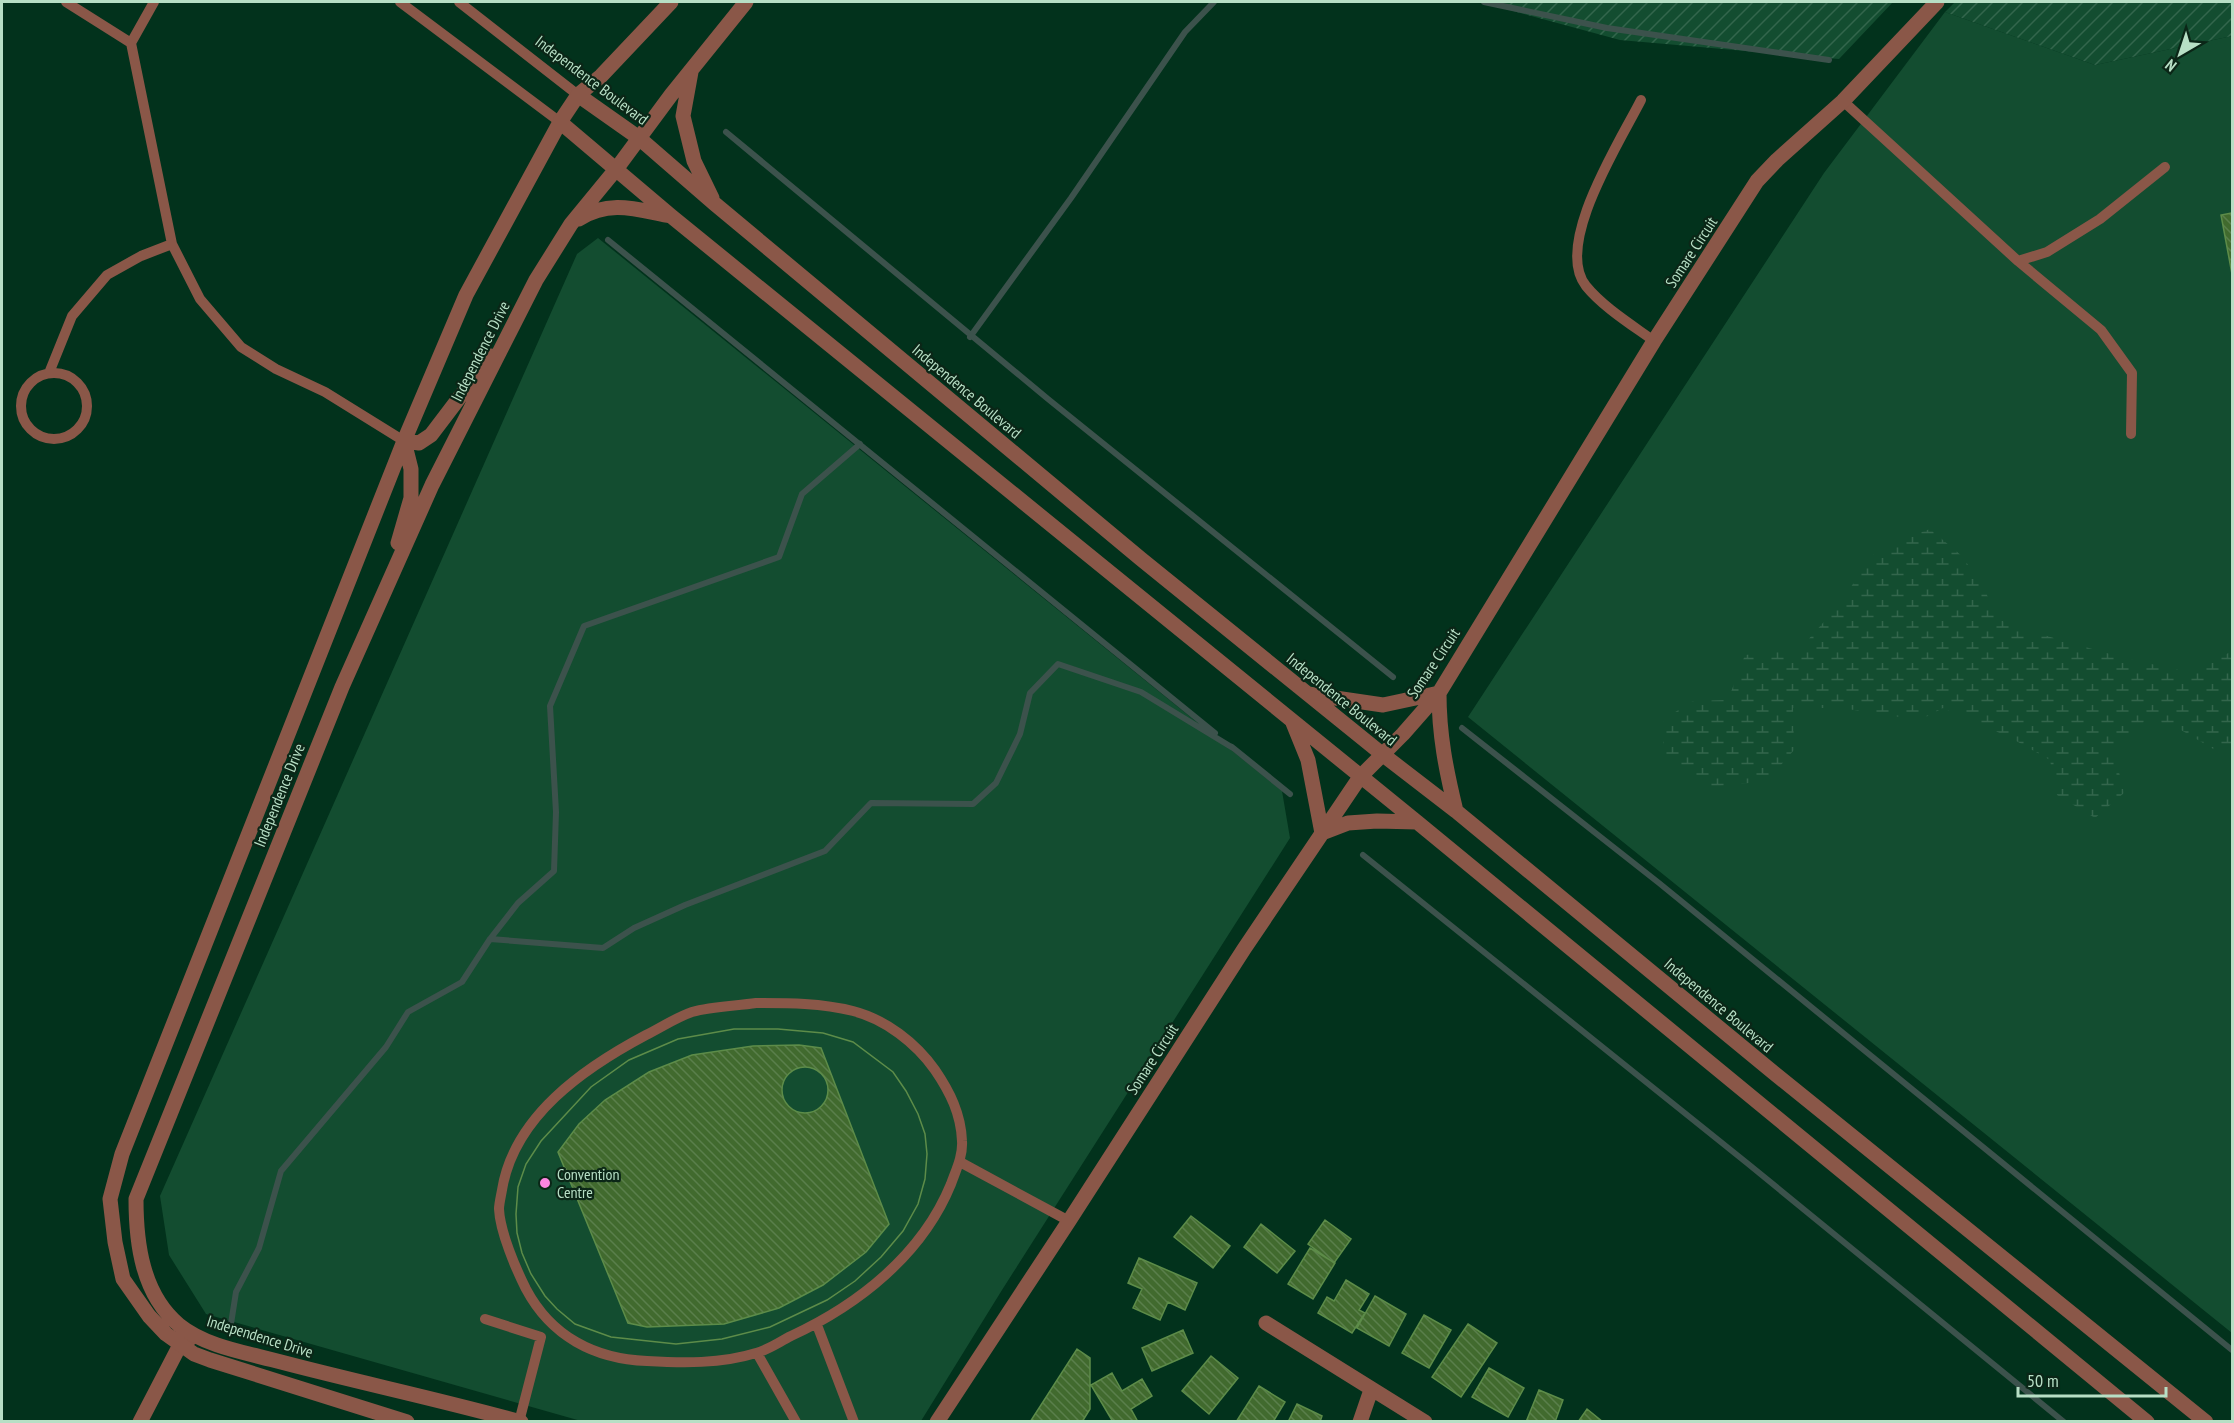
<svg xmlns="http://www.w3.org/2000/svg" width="2234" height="1423" font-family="'PT Sans Narrow',sans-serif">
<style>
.grass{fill:#134d30}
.wetland{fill:url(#wetland-marsh)}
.garden{fill:url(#garden-furrows)}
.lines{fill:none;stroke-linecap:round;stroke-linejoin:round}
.stream{stroke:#3c524c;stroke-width:6}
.building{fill:url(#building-back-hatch);stroke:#5d8c49;stroke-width:1.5;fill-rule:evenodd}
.service{stroke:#8a5748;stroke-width:10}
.minor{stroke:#8a5748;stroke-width:15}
.tertiary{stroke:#8a5748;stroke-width:15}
.poi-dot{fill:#fd86e1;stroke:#0b2617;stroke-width:2}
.labels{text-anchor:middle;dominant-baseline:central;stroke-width:4.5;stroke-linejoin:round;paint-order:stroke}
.street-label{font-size:16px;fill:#b7dfc5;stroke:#0b2617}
.poi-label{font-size:16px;fill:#b7dfc5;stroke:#0b2617;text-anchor:start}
</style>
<defs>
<pattern id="wetland-marsh" width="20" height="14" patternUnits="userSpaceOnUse" patternTransform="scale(1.5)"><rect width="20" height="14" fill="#134d30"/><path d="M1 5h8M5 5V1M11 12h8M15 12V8" fill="none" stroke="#33664c"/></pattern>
<pattern id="garden-furrows" width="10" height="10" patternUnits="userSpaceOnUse" patternTransform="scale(1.5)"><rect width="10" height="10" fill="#134d30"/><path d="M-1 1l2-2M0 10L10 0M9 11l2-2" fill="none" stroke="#33664c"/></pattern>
<pattern id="building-back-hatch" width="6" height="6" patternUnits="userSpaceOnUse" patternTransform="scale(1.5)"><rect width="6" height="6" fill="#416a2e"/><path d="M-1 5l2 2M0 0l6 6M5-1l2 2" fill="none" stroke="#5a7f4b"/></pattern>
</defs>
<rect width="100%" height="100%" fill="#02321c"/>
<path class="grass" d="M 1945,12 L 2095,65 L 2232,36 L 2232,1333 L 1468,717 L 1824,173 Z
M 598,238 L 1282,791 L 1290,838 L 1002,1290 L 921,1421 L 581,1421 L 206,1314 L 169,1255 L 160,1196 L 577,254 Z"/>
<path class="wetland" d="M 1930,529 L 1963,557 L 2005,624 L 2124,658 L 2192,673 L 2232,651 L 2232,754 L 2222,754 L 2181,730 L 2149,718 L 2113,747 L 2124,793 L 2095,818 L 2057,795 L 2050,760 L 2011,738 L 1943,708 L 1920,720 L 1841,708 L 1793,708 L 1794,750 L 1767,781 L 1711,787 L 1663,754 L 1664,719 L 1693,701 L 1728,700 L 1745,655 L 1799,650 L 1837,607 L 1878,548 Z"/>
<path class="garden" d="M 1480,2 L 1893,2 L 1839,59 L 1620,40 Z
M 1955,2 L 2232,2 L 2232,36 L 2095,65 L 1945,12 Z"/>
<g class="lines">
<path class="stream" d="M 1484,2 L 1607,28 L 1829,60
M 726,132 L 1048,399 L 1393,677
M 608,240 L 1215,733
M 970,337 L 1071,198 L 1185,32 L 1214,2
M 1462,728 L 1659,883 L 2232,1350
M 1232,747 L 1290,794
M 1363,855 L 1747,1163 L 2064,1422
M 490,939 L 603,948 L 634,928 L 685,905 L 825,851 L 871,803 L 973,804 L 996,783 L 1020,734 L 1030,693 L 1058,664 L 1141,692 L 1233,748
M 230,1330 L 236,1292 L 259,1248 L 281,1171 L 386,1047 L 408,1012 L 462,982 L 490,939 L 518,903 L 554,871 L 556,812 L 550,706 L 584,626 L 779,557 L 802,494 L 860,444"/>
</g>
<path class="building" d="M 2232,213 L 2232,274 L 2221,215 Z
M 734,1029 L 778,1029 L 823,1033 L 853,1042 L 893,1072 L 906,1091 L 918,1114 L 925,1134 L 927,1154 L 925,1179 L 918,1204 L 903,1231 L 881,1257 L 855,1281 L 827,1300 L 770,1327 L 722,1339 L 676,1344 L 611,1337 L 575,1324 L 557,1309 L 545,1296 L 531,1274 L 522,1253 L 517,1233 L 516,1214 L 518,1187 L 526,1164 L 541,1141 L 591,1087 L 629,1060 L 678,1039 ZM 799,1045 L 821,1048 L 889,1224 L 866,1252 L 823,1285 L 779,1308 L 724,1324 L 647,1327 L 628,1323 L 558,1152 L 579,1124 L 605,1100 L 649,1072 L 692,1055 L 753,1046 Z
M 734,1029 L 778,1029 L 823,1033 L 853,1042 L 893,1072 L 906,1091 L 918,1114 L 925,1134 L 927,1154 L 925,1179 L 918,1204 L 903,1231 L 881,1257 L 855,1281 L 827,1300 L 770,1327 L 722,1339 L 676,1344 L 611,1337 L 575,1324 L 557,1309 L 545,1296 L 531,1274 L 522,1253 L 517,1233 L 516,1214 L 518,1187 L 526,1164 L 541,1141 L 591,1087 L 629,1060 L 678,1039 Z
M782 1090a23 23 0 1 1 46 0a23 23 0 1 1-46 0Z
M 1191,1216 L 1230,1246 L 1213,1268 L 1174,1237 Z
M 1325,1220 L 1351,1239 L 1334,1263 L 1308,1244 Z
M 1261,1224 L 1295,1251 L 1277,1273 L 1244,1247 Z
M 1310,1248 L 1335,1263 L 1313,1299 L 1288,1284 Z
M 1139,1258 L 1197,1283 L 1185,1310 L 1168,1302 L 1160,1320 L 1133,1308 L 1142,1289 L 1128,1283 Z
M 1346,1280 L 1369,1294 L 1359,1310 L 1365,1313 L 1352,1333 L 1318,1313 L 1327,1297 L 1334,1301 Z
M 1375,1296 L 1406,1314 L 1389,1346 L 1357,1328 Z
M 1424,1315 L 1451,1330 L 1429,1368 L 1402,1353 Z
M 1468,1324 L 1497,1343 L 1461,1397 L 1432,1377 Z
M 1183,1330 L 1193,1353 L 1152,1371 L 1142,1348 Z
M 1077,1349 L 1090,1358 L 1090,1409 L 1082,1422 L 1030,1422 Z
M 1211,1356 L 1238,1378 L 1209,1414 L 1182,1391 Z
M 1489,1368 L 1524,1388 L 1508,1417 L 1472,1397 Z
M 1112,1373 L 1122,1391 L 1142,1379 L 1152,1396 L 1131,1409 L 1138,1422 L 1113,1422 L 1091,1385 Z
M 1259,1386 L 1285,1402 L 1273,1422 L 1236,1422 Z
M 1539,1390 L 1563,1400 L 1555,1422 L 1526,1422 Z
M 1297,1404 L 1322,1416 L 1320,1422 L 1288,1422 Z
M 1587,1409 L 1603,1422 L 1578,1422 Z"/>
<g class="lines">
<path class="service" d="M 66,2 L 131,43 L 172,244 L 200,299 L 241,347 L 276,369 L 325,392 L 404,441
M 400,2 L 560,122
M 459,2 L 578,95
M 131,43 L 154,2
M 1641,100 C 1621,140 1553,245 1586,286 C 1603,307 1632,325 1654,341
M 1843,101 L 2018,261 L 2101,330 L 2132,373 L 2131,434
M 2018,261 L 2047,252 L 2100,219 L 2165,167
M 49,373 L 72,316 L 107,275 L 141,256 L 172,244
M21 406a33 33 0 1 1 66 0a33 33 0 1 1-66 0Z
M 756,1003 C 789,1003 821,1003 853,1011 C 885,1019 916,1043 935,1070 C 950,1092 961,1114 962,1141 C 963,1156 956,1170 951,1184 C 922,1255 858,1305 791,1336 C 779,1342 768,1350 756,1353 C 721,1364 682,1363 647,1361 C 594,1359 551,1336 526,1289 C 516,1269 500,1232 499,1209 C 499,1204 501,1196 502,1190 C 514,1116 584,1068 646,1035 C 660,1028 677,1017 692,1012 C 712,1006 736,1006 756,1003 Z
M 960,1162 L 1069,1221
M 485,1319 L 541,1337 L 519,1422
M 817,1325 L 854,1422
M 757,1353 L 796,1422"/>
<path class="minor" d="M 1266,1323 L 1425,1422
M 140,1422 L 180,1345 L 191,1338
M 1360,1422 L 1371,1390"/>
<path class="tertiary" d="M 691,72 L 683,116 L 694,161 L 712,198
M 578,95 L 639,138 L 715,204 L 1141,559 L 1382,754 L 1456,811 L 1774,1073 L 2206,1422
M 560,122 L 671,216 L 1417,822 L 2147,1422
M 579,219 C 610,199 638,210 671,216
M 404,441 L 419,443 L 431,435 L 491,356
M 398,543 L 411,498 L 411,469 L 404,441
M 1439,693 C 1439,735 1446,770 1456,811
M 1308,694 L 1383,705 L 1439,693
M 1293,723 L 1308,760 L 1322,833
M 1322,833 L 1348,823 L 1377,821 L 1417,822
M 407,1422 L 210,1360 L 194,1354 L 166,1334 L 149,1316 L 123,1279 L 115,1242 L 110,1199 L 122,1154 L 404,441 L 466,295 L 560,122 L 578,95 L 601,76 L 671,2
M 521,1422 C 442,1400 361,1383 281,1362 C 248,1353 206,1347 179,1325 C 142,1294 136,1243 136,1199 L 342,687 L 432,485 L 536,280 L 571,224 L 617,168 L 671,95 L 746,2
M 937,1422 L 1069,1221 L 1244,949 L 1360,777 L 1403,734 L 1439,693 L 1654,341 L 1757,181 L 1777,160 L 1843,101 L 1937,2"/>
</g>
<circle class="poi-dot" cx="545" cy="1183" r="6"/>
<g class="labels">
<g class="street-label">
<text transform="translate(592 80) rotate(37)">Independence Boulevard</text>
<text transform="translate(1691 252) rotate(-57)">Somare Circuit</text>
<text transform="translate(480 351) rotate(-63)">Independence Drive</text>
<text transform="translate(967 391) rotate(40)">Independence Boulevard</text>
<text transform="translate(1433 663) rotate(-56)">Somare Circuit</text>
<text transform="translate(1342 699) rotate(39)">Independence Boulevard</text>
<text transform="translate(279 795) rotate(-68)">Independence Drive</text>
<text transform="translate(1719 1005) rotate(40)">Independence Boulevard</text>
<text transform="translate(1152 1059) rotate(-57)">Somare Circuit</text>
<text transform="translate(260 1336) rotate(17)">Independence Drive</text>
</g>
<g class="poi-label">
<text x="557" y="1174">Convention<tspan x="557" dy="18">Centre</tspan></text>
</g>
</g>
<rect width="2234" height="1423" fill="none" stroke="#b7dfc5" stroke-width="6"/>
<g transform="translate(2180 54) rotate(219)" stroke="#0b2617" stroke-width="4.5" paint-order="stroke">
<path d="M0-4.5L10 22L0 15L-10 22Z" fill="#b7dfc5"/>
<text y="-9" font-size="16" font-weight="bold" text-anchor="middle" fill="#b7dfc5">N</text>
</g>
<path d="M2018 1387v9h148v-9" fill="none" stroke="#b7dfc5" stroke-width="3"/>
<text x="2027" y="1387" font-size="18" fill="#b7dfc5" stroke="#0b2617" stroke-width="4.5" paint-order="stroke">50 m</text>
</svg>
